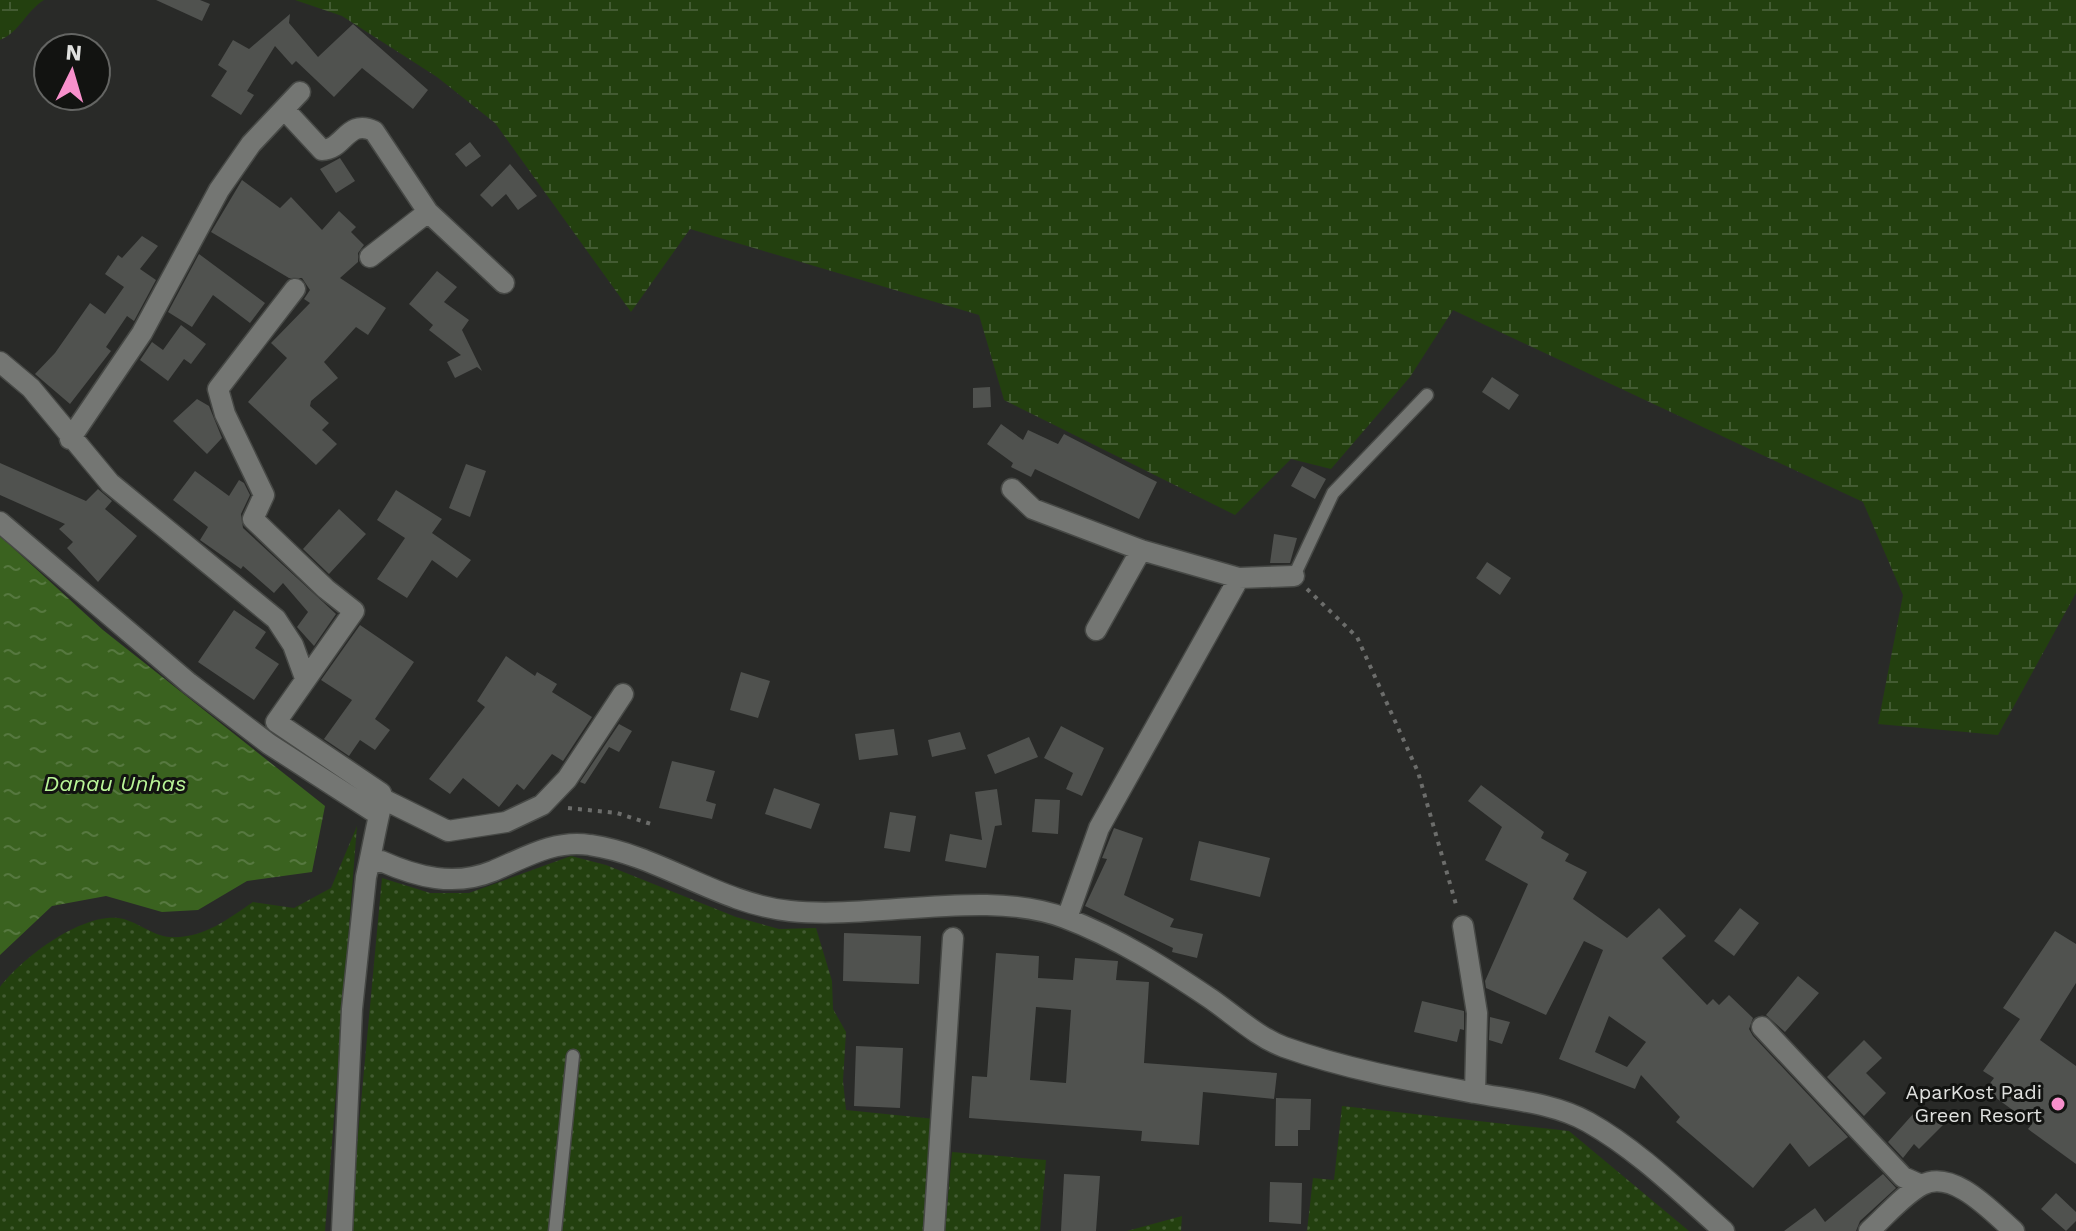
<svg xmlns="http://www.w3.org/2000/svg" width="2076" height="1231" font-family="'Work Sans',sans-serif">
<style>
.grass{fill:url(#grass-dots)}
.wetland{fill:url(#wetland-marsh)}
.water{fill:url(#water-ripples)}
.building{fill:#50524f;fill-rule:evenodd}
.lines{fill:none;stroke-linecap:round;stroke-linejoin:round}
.service-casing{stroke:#474946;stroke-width:15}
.minor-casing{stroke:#474946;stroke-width:23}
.path{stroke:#6c6d6b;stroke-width:4;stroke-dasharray:4 6;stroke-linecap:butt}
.service{stroke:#747673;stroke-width:12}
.minor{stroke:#747673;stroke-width:20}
.poi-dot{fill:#f890cc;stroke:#121311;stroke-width:3}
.labels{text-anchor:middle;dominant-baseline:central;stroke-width:6;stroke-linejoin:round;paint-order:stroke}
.poi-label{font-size:20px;fill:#e0e1df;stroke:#121311;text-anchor:end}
.water-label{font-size:22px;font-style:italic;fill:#b9f598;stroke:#121311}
</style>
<defs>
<pattern id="grass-dots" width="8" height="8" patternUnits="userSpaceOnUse" patternTransform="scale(2)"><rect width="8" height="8" fill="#23400f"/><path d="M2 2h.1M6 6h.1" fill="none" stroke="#435b32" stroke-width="1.8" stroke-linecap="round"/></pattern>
<pattern id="wetland-marsh" width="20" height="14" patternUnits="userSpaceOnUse" patternTransform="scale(2)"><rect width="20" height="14" fill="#23400f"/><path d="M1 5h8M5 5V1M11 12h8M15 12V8" fill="none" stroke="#435b32"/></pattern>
<pattern id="water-ripples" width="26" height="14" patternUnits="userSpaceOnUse" patternTransform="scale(2)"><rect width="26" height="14" fill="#3a621f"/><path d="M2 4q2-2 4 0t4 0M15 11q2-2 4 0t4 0" fill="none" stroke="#56783f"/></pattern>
</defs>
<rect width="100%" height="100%" fill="#292a28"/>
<path class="grass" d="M 357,826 L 325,1231 L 0,1231 L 0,987 C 22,958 80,914 118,918 C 136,920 152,936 170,937 C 203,939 228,919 253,902 L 294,908 L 331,888 Z
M 571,856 L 606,865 L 736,917 L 779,929 L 816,928 L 832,981 L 833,1009 L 846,1032 L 843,1081 L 846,1110 L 935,1119 L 925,1231 L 349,1231 L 382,878 L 430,893 L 469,893 Z
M 1342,1106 L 1569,1131 L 1689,1231 L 1307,1231 L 1313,1178 L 1334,1180 Z
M 952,1152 L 1046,1160 L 1040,1231 L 945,1231 Z
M 1182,1216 L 1181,1231 L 1127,1231 Z"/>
<path class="wetland" d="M 0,0 L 44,0 C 25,12 21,31 0,40 Z
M 295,0 L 2076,0 L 2076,593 L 1998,735 L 1878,724 L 1903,595 L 1863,502 L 1453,310 L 1410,377 L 1331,469 L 1291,459 L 1235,515 L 1004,400 L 979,315 L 690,229 L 631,312 L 495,123 L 437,77 L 342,16 Z"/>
<path class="water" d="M 0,536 L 103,630 L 325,806 L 312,872 L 247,881 L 198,910 L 162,912 L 106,896 L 52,906 L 0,955 Z"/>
<path class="building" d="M 156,0 L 200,0 L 210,4 L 202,21 Z
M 290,14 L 289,23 L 318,57 L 353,24 L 428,90 L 413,109 L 362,68 L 334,97 L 296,61 L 292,65 L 275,46 L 247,91 L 254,95 L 241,115 L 211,96 L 227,71 L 218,65 L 233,40 L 249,49 Z
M 470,142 L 481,156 L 466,167 L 455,154 Z
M 340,158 L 355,181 L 336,193 L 320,169 Z
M 510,164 L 537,196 L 518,210 L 506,194 L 492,207 L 480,195 Z
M 242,180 L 280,208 L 291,197 L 322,230 L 339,211 L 356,227 L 351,232 L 364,245 L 358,253 L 358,262 L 340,278 L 386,308 L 368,335 L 356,327 L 324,362 L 338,378 L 311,401 L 310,406 L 329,423 L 322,430 L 337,444 L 316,465 L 248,402 L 287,358 L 271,343 L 310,303 L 304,299 L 310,290 L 302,278 L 289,278 L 211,232 Z
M 142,236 L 158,246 L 140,269 L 156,280 L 134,321 L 127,316 L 106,347 L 111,351 L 70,404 L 35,374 L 55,353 L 90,303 L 105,314 L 124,287 L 105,274 L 118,255 L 122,258 Z
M 199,254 L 265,303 L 250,323 L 213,295 L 192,327 L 168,312 Z
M 437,271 L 457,287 L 444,302 L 469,320 L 462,330 L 482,371 L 477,367 L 455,378 L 447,362 L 461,355 L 429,330 L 433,325 L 409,304 Z
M 181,325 L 206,344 L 191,364 L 184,359 L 168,381 L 140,360 L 152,342 L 163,350 Z
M 1492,377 L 1519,395 L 1509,410 L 1482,392 Z
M 990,387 L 991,407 L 973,408 L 973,388 Z
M 197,399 L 209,406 L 222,438 L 207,454 L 173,421 Z
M 1001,424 L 1023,440 L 1028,430 L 1058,444 L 1064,434 L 1157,482 L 1139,519 L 1035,469 L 1031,477 L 1011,467 L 1013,463 L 987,444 Z
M 0,463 L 86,501 L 98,489 L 112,501 L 105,509 L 137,536 L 98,582 L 67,548 L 73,542 L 59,529 L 65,524 L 0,495 Z
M 466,464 L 486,471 L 470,517 L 449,508 Z
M 1302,466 L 1326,479 L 1315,499 L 1291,486 Z
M 195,471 L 229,496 L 239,480 L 244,483 L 250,495 L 241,514 L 243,528 L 336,614 L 314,646 L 297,627 L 308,612 L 283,583 L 274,593 L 243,566 L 241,569 L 200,540 L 208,527 L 173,500 Z
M 396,490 L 442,519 L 432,533 L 471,560 L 457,578 L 432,560 L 407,598 L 377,579 L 405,538 L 377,520 Z
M 339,509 L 366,534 L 329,574 L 303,549 Z
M 1274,534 L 1297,538 L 1290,563 L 1270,563 Z
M 1487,562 L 1511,578 L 1500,595 L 1476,578 Z
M 234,610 L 266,632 L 255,648 L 279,664 L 254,700 L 198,662 Z
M 360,625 L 414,662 L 375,719 L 390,730 L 375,750 L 360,740 L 349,756 L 324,739 L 352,700 L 321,680 Z
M 506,656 L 535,676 L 537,672 L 557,684 L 552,692 L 592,717 L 563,761 L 552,754 L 524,790 L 517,784 L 499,807 L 463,778 L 450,794 L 429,779 L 485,707 L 477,701 Z
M 741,672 L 770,681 L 758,718 L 730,710 Z
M 619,724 L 632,731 L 619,752 L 609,747 L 585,784 L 580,782 Z
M 1061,726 L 1104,748 L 1082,796 L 1066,789 L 1073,773 L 1044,758 Z
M 894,729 L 898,755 L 859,760 L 855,734 Z
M 960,732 L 966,749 L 932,757 L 928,740 Z
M 1029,737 L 1038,757 L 995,774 L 987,755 Z
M 672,761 L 715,771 L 706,801 L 716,804 L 712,819 L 659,808 Z
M 1481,785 L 1544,832 L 1541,838 L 1569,854 L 1565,861 L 1587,872 L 1573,899 L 1627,938 L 1659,908 L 1686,936 L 1662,958 L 1707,1005 L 1713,999 L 1719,1005 L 1729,995 L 1753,1018 L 1749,1029 L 1753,1036 L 1848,1137 L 1809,1167 L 1790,1143 L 1753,1188 L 1676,1122 L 1680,1117 L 1641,1075 L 1635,1089 L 1559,1059 L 1603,950 L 1584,941 L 1546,1015 L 1486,988 L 1485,981 L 1528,884 L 1485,860 L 1502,827 L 1468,801 ZM 1609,1016 L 1646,1042 L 1627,1067 L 1595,1052 Z
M 774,788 L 820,804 L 811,829 L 765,814 Z
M 997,789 L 1002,825 L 995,826 L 986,868 L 945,861 L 950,834 L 982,840 L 975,792 Z
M 1035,799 L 1060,800 L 1058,834 L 1032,832 Z
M 890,812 L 916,816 L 910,852 L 884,848 Z
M 1114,828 L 1143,838 L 1124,895 L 1174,919 L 1170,927 L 1203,934 L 1197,958 L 1172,952 L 1173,948 L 1085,906 L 1107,859 L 1102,858 Z
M 1199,841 L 1270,858 L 1260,897 L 1190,880 Z
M 1740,908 L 1759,923 L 1734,956 L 1714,941 Z
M 2055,931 L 2076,944 L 2076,983 L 2040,1040 L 2076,1066 L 2076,1164 L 2028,1129 L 2032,1124 L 1985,1090 L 1994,1078 L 1983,1071 L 2020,1019 L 2003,1008 Z
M 844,933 L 921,936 L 919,984 L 843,981 Z
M 996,953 L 1039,956 L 1038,978 L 1073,980 L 1075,958 L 1118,961 L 1116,980 L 1149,982 L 1144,1063 L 1277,1073 L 1274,1099 L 1203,1092 L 1199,1145 L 1141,1141 L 1142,1131 L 969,1118 L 972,1076 L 987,1077 ZM 1036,1007 L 1071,1010 L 1066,1083 L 1030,1080 Z
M 1798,976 L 1819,993 L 1785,1032 L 1766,1015 Z
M 1422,1001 L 1464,1011 L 1464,1030 L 1460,1029 L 1457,1042 L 1414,1032 Z
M 1490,1017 L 1510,1022 L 1502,1044 L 1489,1040 Z
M 1864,1040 L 1882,1058 L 1866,1073 L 1886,1093 L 1864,1116 L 1827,1077 Z
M 856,1046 L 903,1048 L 900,1108 L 854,1106 Z
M 1276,1098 L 1311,1099 L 1310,1130 L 1298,1130 L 1298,1146 L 1275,1146 Z
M 1922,1104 L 1943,1125 L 1919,1149 L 1914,1144 L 1903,1158 L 1888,1142 Z
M 1064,1174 L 1100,1176 L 1096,1231 L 1061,1231 Z
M 1883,1174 L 1896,1188 L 1860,1221 L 1856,1231 L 1784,1231 L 1815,1208 L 1825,1222 Z
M 1270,1182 L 1302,1183 L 1301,1224 L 1269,1222 Z
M 2056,1193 L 2076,1212 L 2076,1221 L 2066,1231 L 2041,1209 Z"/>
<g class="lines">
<defs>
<path id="service" d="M 1294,576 L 1333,493 L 1427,395
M 555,1231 L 573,1056"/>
<path id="minor" d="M 284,109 L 322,150 C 344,150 347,118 374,131 L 428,212 L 370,257
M 428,212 L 504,283
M 295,289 L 218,389 L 225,414 L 264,495 L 253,519 L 326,589 L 354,611 L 276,722 L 381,793 L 383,799 C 376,825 372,852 366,877 L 352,1009 L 342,1231
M 0,362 L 31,388 L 110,483 L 276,619 L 293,645 L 305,678
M 70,439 L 142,333 L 219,190 L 251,144 L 300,92
M 1012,489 L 1033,509 L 1141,550 L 1239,578 L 1294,576
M 0,522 L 189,683 L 269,744 L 379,815
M 1096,630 L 1141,550
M 383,799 L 448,831 L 506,822 L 542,805 L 567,779 L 623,694
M 373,863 L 381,861 C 417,877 454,887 493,871 C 524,858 555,839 590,845 C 659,855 720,904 790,911 C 875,920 987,888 1065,918 C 1118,938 1165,968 1211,999 C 1234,1015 1259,1038 1284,1047 C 1346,1069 1411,1081 1475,1093 C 1512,1100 1554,1103 1588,1122 C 1638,1150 1681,1193 1724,1231
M 1067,918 L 1099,828 L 1239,578
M 1463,926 L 1477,1013 L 1475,1093
M 1762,1027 L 1903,1177 L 1921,1185
M 934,1231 L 953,938
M 1869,1231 C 1885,1217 1903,1195 1922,1185 C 1953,1168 1993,1213 2014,1231"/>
</defs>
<use href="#service" class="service-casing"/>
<use href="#minor" class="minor-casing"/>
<path class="path" d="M 1307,589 L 1357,637 L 1418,772 L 1457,908
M 568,808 L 617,813 L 654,825"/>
<use href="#service" class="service"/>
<use href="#minor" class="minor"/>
</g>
<circle class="poi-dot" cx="2058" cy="1104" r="8"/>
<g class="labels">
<g class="poi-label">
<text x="2042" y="1092">AparKost Padi<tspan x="2042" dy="23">Green Resort</tspan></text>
</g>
<g class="water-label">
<text x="115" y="783">Danau Unhas</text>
</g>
</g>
<g transform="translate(72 72) rotate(5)"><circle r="38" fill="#121311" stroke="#646563" stroke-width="2"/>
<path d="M0-6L14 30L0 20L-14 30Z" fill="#f890cc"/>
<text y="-12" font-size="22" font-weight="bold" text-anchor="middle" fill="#e0e1df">N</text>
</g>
</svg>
